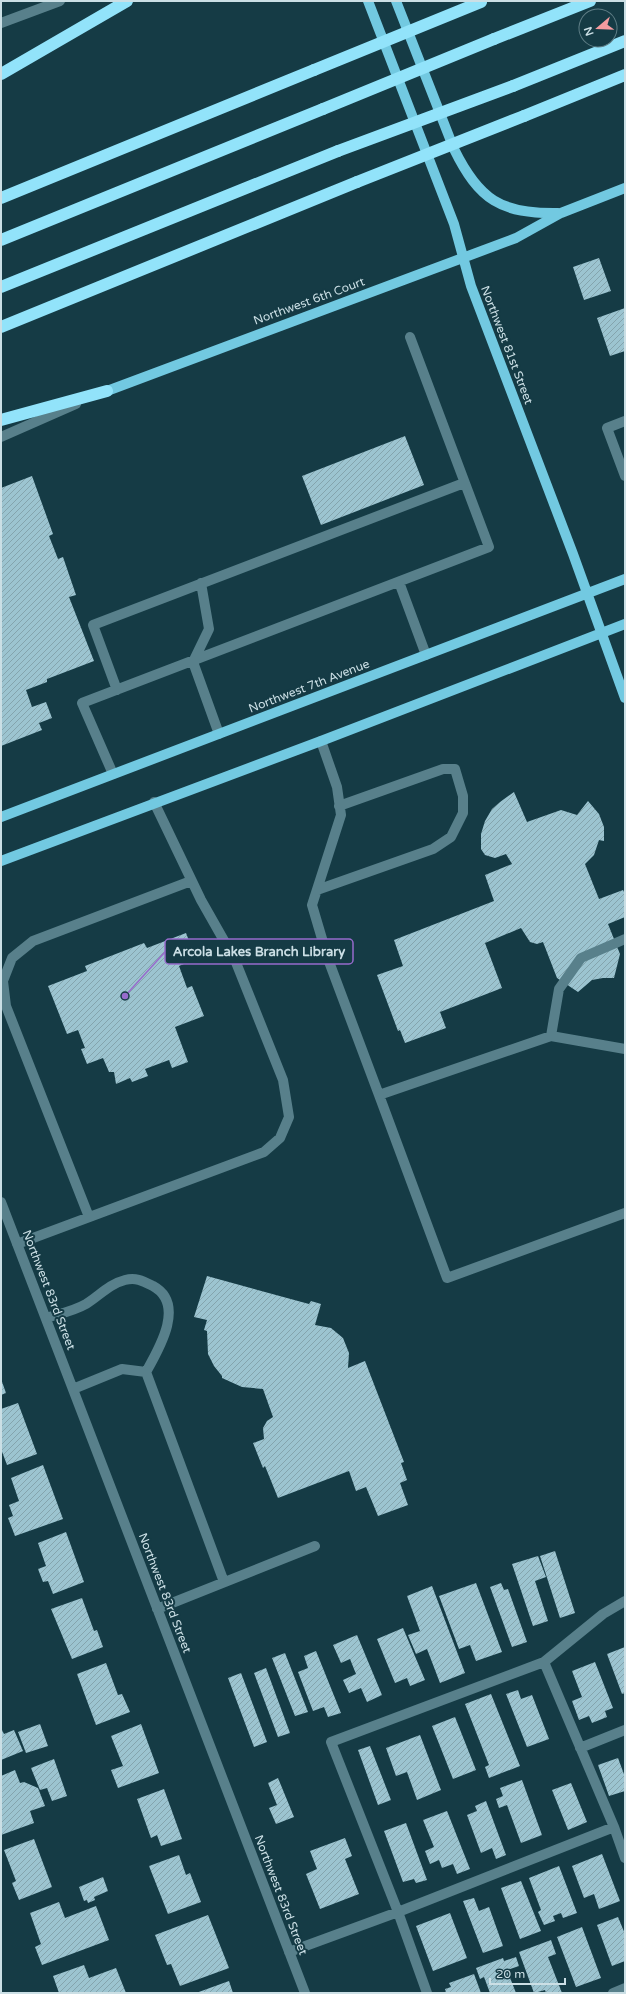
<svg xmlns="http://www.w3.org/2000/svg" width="626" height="1994" font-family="'Varela Round',sans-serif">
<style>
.building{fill:url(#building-hatch)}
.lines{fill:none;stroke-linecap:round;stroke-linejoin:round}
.minor{stroke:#58808b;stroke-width:10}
.major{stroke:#72c9e1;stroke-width:10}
.highway{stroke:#92e3fa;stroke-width:12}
.highway-bridge{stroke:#92e3fa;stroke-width:12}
.labels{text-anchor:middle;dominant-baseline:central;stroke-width:4;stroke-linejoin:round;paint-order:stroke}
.street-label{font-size:12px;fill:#cbdfe5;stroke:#153b45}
.leader{fill:none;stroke:#976bcc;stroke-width:1.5}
.callout-dot{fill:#976bcc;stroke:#153b45;stroke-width:1.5}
.callout{fill:#153b45;stroke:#976bcc;stroke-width:1.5}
.callout-label{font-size:13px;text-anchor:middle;font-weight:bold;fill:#cbdfe5}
</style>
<defs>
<pattern id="building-hatch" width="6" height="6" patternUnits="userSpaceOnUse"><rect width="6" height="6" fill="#9cc4d0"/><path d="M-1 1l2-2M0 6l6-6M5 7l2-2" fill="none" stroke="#84a4ad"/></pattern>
</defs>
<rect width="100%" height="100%" fill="#153b45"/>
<path class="building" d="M 599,258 L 611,291 L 584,300 L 573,267 Z
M 625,308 L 625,351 L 610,356 L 597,318 Z
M 405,436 L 424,485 L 321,525 L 302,476 Z
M 32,476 L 53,534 L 49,536 L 58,559 L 63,557 L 76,595 L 69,597 L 94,661 L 47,679 L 47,682 L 26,690 L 32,707 L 46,702 L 52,718 L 39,723 L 42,730 L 1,746 L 1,488 Z
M 514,792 L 527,822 L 561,810 L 577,815 L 588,801 L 599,814 L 604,827 L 604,841 L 599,840 L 594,855 L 585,864 L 599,899 L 623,890 L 625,894 L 625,917 L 608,924 L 620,954 L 614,978 L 603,978 L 592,980 L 578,992 L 557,978 L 543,942 L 537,944 L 530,942 L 521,928 L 485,943 L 502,988 L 440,1012 L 446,1028 L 405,1043 L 400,1030 L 398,1031 L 377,975 L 403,966 L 394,940 L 494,901 L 485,875 L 512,864 L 506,854 L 495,858 L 485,855 L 481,849 L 481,834 L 485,821 L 492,809 L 500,802 Z
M 186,933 L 196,959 L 179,966 L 187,988 L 192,986 L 204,1016 L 175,1027 L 188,1062 L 172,1068 L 169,1060 L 145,1069 L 148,1076 L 132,1082 L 130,1078 L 116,1084 L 114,1072 L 109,1072 L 103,1058 L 87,1064 L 81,1049 L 85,1048 L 78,1030 L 67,1034 L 48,986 L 87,971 L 85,966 L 144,943 L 147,948 Z
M 207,1276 L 309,1304 L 311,1301 L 321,1304 L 315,1325 L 331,1328 L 343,1338 L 349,1353 L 348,1368 L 365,1361 L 404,1462 L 401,1463 L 407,1480 L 400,1483 L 408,1505 L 378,1516 L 366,1487 L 356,1491 L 349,1471 L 278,1498 L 265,1466 L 263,1468 L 253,1443 L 264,1439 L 263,1428 L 267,1421 L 273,1417 L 263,1389 L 242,1387 L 222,1378 L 222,1376 L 214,1366 L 208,1354 L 207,1331 L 204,1330 L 207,1320 L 194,1317 Z
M 1,1379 L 6,1393 L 1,1395 Z
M 18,1403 L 37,1454 L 7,1465 L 1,1449 L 1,1409 Z
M 43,1465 L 63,1519 L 15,1536 L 8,1518 L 13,1516 L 9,1505 L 19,1501 L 11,1478 Z
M 66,1532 L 84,1582 L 53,1594 L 48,1581 L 43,1582 L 38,1569 L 46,1566 L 38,1543 Z
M 555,1551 L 575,1613 L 560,1618 L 540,1556 Z
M 538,1556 L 546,1577 L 535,1581 L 548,1621 L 533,1626 L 512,1564 Z
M 476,1583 L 502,1652 L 476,1661 L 470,1645 L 459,1649 L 439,1596 Z
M 501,1583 L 504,1590 L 508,1589 L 527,1642 L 512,1647 L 490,1587 Z
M 432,1586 L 465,1673 L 440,1683 L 427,1649 L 416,1654 L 408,1635 L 420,1631 L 407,1596 Z
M 82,1598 L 94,1631 L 97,1630 L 103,1647 L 72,1659 L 51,1609 Z
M 403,1628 L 425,1680 L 410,1686 L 407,1678 L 395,1683 L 377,1639 Z
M 357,1635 L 382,1695 L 367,1702 L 361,1688 L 349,1693 L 343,1680 L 356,1674 L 350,1659 L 341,1663 L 333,1645 Z
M 625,1647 L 625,1693 L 622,1694 L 607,1654 Z
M 316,1651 L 341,1713 L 328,1717 L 324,1707 L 313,1711 L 298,1672 L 308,1668 L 304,1656 Z
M 285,1653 L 308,1712 L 295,1716 L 272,1658 Z
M 595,1662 L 613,1708 L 605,1711 L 607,1717 L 592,1723 L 589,1716 L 579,1720 L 572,1701 L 582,1697 L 572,1671 Z
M 106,1663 L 118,1695 L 122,1694 L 130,1712 L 96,1725 L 77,1674 Z
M 266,1668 L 290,1733 L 278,1737 L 254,1673 Z
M 241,1673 L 267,1742 L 254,1747 L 228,1678 Z
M 518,1690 L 521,1699 L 532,1695 L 549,1739 L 527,1747 L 506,1694 Z
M 491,1694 L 520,1766 L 489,1778 L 485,1767 L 489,1765 L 465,1704 Z
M 455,1717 L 476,1770 L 453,1779 L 432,1726 Z
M 40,1724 L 48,1746 L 26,1753 L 18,1732 Z
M 141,1724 L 159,1773 L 118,1788 L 111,1770 L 123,1766 L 111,1736 Z
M 1,1728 L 4,1734 L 14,1730 L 23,1751 L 1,1760 Z
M 420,1735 L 441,1790 L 417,1800 L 407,1772 L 396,1776 L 386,1748 Z
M 370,1746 L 391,1800 L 378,1805 L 358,1750 Z
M 618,1758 L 625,1777 L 625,1791 L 609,1796 L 598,1765 Z
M 54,1759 L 67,1796 L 52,1801 L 47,1788 L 40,1790 L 31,1768 Z
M 15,1770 L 20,1783 L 24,1782 L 38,1788 L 45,1806 L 30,1811 L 34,1823 L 1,1835 L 1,1776 Z
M 278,1778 L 294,1817 L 276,1824 L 269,1808 L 277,1805 L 268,1783 Z
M 522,1780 L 542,1835 L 521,1843 L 507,1805 L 499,1808 L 496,1799 L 503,1796 L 500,1788 Z
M 571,1783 L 587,1822 L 568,1830 L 552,1790 Z
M 164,1789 L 182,1839 L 161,1846 L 157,1835 L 151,1838 L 137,1799 Z
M 486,1801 L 506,1855 L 496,1859 L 492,1848 L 481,1853 L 467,1815 L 477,1811 L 475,1806 Z
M 447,1811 L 470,1869 L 457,1874 L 453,1864 L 442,1868 L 439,1860 L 430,1864 L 425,1851 L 434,1847 L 423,1820 Z
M 406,1823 L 427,1880 L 416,1883 L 414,1879 L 403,1882 L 384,1831 Z
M 345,1838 L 352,1856 L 345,1859 L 359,1894 L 320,1909 L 306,1874 L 317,1869 L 310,1851 Z
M 34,1839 L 52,1887 L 19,1900 L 12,1883 L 16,1881 L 4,1850 Z
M 602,1854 L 620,1901 L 599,1909 L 594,1894 L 584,1898 L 572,1866 Z
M 179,1855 L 186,1875 L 190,1873 L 201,1902 L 168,1914 L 149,1866 Z
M 559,1866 L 577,1913 L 563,1918 L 561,1913 L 553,1916 L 555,1921 L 544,1925 L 538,1912 L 541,1910 L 529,1878 Z
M 103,1877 L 108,1891 L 94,1897 L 95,1900 L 88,1903 L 87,1900 L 84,1901 L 79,1887 Z
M 521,1881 L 541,1931 L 520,1939 L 501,1888 Z
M 474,1898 L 479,1911 L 489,1907 L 503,1946 L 483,1953 L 463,1901 Z
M 59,1902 L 65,1918 L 96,1906 L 109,1940 L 42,1965 L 35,1947 L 41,1944 L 30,1913 Z
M 450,1913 L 467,1958 L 433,1971 L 416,1926 Z
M 208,1915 L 229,1968 L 180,1986 L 171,1964 L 167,1965 L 155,1935 Z
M 618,1917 L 625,1934 L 625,1961 L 612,1966 L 597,1925 Z
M 582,1927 L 601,1978 L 576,1987 L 557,1937 Z
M 551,1940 L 556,1954 L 548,1957 L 562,1993 L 546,1993 L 545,1990 L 534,1993 L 519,1952 Z
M 516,1957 L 519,1966 L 507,1970 L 516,1993 L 490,1993 L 484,1977 L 480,1979 L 476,1968 L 503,1958 L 504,1961 Z
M 84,1965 L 89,1978 L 116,1968 L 126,1993 L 59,1993 L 53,1976 Z
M 474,1974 L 481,1993 L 446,1993 L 445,1989 L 451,1987 L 449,1983 Z
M 229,1981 L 233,1993 L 196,1993 Z"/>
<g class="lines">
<path class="minor" d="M 1,23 L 60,1
M 625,421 L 607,428 L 625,476
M 1,437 L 76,404
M 399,582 L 426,655
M 201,583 L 209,629 L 193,662 L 219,734
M 117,690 L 93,625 L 464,483
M 321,741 L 337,787 L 341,815 L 312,905 L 328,959 L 379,1095
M 113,774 L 82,703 L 489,547 L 410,337
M 317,890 L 433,849 L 451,837 L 463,813 L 463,796 L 455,769 L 443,769 L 339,806
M 551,1036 L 559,989 L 581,958 L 625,939
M 625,1049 L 551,1036 L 379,1095 L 447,1278 L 625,1213
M 1,1202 L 305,1993
M 89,1217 L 6,1006 L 3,981 L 12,958 L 33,941 L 191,881
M 17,1244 L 264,1152 L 280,1138 L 289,1117 L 283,1080 L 235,960 L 201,900 L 154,802
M 46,1318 C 59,1314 74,1311 86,1304 C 99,1296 109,1284 125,1280 C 136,1277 143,1281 153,1286 C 186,1304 159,1349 146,1372
M 73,1389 L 122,1369 L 146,1372 L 224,1582
M 157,1609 L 315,1546
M 544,1662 L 603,1614 L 625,1601
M 580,1748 L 625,1730
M 289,1952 L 398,1912 L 614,1827
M 427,1993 L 398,1912 L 331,1742 L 544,1662 L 614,1827 L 625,1858
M 613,1993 L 625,1988"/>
<path class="major" d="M 368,1 L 454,224 L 471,286 L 573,554 L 625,698
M 396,1 L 454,149 C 479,200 501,214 558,213
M 107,391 L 516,238 L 561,213 L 625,188
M 1,817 L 625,579
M 1,861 L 321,741 L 625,624"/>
<path class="highway" d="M 494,39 L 590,1
M 1,74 L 127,1
M 513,86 L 625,41
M 524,116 L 625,75
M 1,198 L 314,70
M 1,240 L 323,109
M 1,287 L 338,151
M 1,327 L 357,182
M 1,420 L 107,391"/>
<path class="highway-bridge" d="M 314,70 L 481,2
M 323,109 L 494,39
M 338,151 L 513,86
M 357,182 L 524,116"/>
</g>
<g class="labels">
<g class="street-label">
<text transform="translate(309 301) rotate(-20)">Northwest 6th Court</text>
<text transform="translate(507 345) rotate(69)">Northwest 81st Street</text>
<text transform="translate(309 686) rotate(-21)">Northwest 7th Avenue</text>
<text transform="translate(49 1290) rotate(69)">Northwest 83rd Street</text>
<text transform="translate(165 1593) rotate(69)">Northwest 83rd Street</text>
<text transform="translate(281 1895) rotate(69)">Northwest 83rd Street</text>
</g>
</g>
<path class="leader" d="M125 996L165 952"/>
<circle class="callout-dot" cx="125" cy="996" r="4"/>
<rect class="callout" x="165" y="939" width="188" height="25" rx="4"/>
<g class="callout-label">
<text x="259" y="956">Arcola Lakes Branch Library</text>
</g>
<rect width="626" height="1994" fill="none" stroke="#cbdfe5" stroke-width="4"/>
<g transform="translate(598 28) rotate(251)"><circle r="19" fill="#153b45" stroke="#5e7d85"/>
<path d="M0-3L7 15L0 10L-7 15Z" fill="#f49b9f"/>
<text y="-6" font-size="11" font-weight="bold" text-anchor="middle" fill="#cbdfe5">N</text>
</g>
<path d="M490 1978v6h75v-6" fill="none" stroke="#cbdfe5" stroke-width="2"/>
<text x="496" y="1978" font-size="12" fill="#cbdfe5" stroke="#153b45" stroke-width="3" paint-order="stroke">20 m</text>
</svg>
